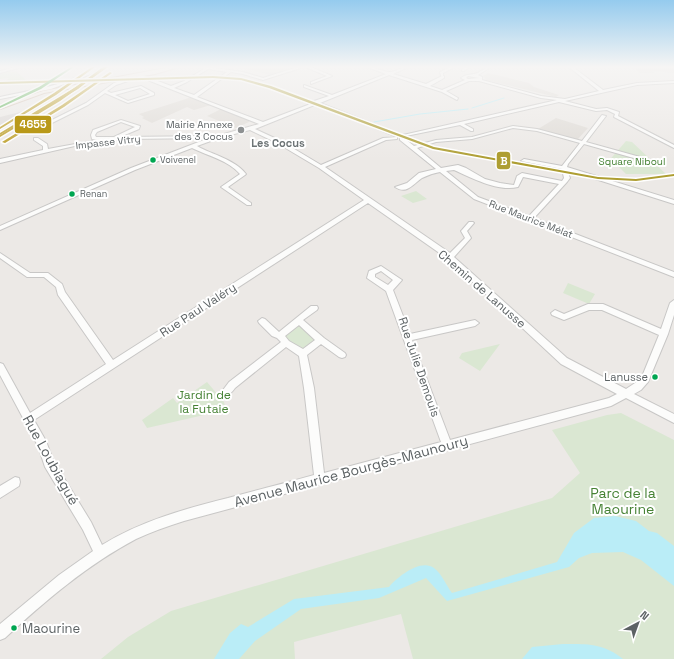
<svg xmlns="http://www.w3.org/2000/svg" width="674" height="659" font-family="'Space Grotesk',sans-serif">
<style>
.industrial{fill:#dcd8d6}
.education{fill:#dfdbd6}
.green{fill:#dae7d2}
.water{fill:#baedf7}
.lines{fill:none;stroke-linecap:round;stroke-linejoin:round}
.stream{stroke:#baedf7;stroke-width:1}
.minor-casing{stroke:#c8c7c6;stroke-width:2}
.major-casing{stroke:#d3c2b4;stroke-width:2}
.minor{fill:#fcfcfb;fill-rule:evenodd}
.major{fill:#f3eee8;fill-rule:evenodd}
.rail{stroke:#e2e1e1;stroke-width:1;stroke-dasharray:0.5 2.5;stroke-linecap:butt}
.rail-1-casing{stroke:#fff;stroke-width:3}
.rail-2-casing{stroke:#fff;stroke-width:3}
.rail-3-casing{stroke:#fff;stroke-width:3}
.rail-4-casing{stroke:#fff;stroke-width:3}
.rail-1{fill:#b99919;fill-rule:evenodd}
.rail-2{fill:#b99919;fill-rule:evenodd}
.rail-3{fill:#b99919;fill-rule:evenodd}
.rail-4{fill:#b99919;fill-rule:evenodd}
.metro-1-casing{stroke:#fff;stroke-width:3}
.metro-2-casing{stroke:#fff;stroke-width:3}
.metro-1{fill:#ae9e32;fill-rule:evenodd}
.metro-2{fill:#54af4c;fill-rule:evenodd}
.poi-dot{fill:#8e9192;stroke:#fff;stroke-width:1.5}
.bus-dot{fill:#00a651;stroke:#fff;stroke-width:1.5}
.labels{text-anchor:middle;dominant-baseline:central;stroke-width:4;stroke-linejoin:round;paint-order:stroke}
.far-bus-label{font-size:9px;fill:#5c6264;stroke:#fff;text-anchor:start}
.far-poi-label{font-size:10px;fill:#5c6264;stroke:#fff;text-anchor:end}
.far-street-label{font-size:10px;fill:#5c6264;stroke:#fff}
.far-park-label{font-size:10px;fill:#468235;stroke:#fff}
.far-neighbourhood-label{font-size:11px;font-weight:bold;fill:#6d7476;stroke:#fff}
.bus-label{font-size:11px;fill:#5c6264;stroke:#fff;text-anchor:end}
.street-label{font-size:12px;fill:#5c6264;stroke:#fff}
.park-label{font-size:12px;fill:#468235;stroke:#fff}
.near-bus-label{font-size:13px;fill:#5c6264;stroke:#fff;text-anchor:start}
.near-street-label{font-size:14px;fill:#5c6264;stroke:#fff}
.near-park-label{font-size:14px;fill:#468235;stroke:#fff}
.line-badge{stroke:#fff;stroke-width:1.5}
.badge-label{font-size:11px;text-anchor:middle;font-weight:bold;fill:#fff}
</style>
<rect width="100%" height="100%" fill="#ece9e6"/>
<path class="industrial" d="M 634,67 L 674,67 L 674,73 L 652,71 L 655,73 L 639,73 Z
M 24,111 L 26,116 L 0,130 L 0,117 Z"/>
<path class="education" d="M 238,67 L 292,67 L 271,75 Z
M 488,73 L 529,83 L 534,87 L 559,95 L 556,97 L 486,80 L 483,76 Z
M 192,97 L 211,105 L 194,110 L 187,107 L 152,123 L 142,118 L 144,117 L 139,114 Z
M 221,109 L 249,120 L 249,122 L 236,128 L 207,116 Z
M 556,118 L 588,128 L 577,140 L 538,129 Z"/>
<path class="green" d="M 6,71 L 10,72 L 16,71 L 26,80 L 5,82 L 9,78 L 0,79 L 0,72 Z
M 626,141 L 632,142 L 666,174 L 626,174 L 619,167 L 607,163 Z
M 416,191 L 427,199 L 413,203 L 401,196 Z
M 568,283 L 595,294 L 589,304 L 563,293 Z
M 300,323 L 317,341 L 303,351 L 284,338 L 284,333 Z
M 500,344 L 480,371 L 459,358 L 462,353 Z
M 207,382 L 224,402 L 226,410 L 147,428 L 142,420 L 173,398 L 177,403 Z
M 621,413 L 674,440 L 674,659 L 413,659 L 401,614 L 294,642 L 295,659 L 101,659 L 128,637 L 171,611 L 552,498 L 580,473 L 552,430 L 607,415 Z"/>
<path class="water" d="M 615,516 L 636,521 L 649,531 L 657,533 L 674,546 L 674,586 L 641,560 L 623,552 L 592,553 L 579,558 L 569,567 L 447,601 L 426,578 L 379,598 L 301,609 L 255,641 L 239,659 L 214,659 L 230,633 L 241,624 L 248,627 L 294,599 L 389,587 C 397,577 421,558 434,568 C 442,574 446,585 452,593 L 557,562 L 574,533 L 594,518 Z
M 563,644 C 587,644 603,643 623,659 L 522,659 L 532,647 Z"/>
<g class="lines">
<path class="stream" d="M 472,108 L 504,98
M 374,122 L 420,114 L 468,109"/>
<defs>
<path id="minor" d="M 15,67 L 22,67 L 0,73 L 0,71 Z
M 96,67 L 101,67 L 91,74 L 51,89 L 0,99 L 0,97 C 32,90 69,85 96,67 Z
M 197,67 L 208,67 L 243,72 L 263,78 L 298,67 L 304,67 L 263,80 L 243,74 L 231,72 L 197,97 L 263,122 L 313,103 L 314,101 L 329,96 L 304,87 L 304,85 L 332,95 L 386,74 L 367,67 C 375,67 381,71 388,72 C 394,73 401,67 408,67 L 393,74 L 426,84 L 442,76 L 444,76 L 444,78 L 430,86 L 442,90 L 465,80 L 461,78 C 466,74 469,75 474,74 C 481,73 484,67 491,67 L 478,75 L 482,77 L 482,80 L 541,96 L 565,99 L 599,91 L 569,67 L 573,67 L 603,90 L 637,83 L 674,81 L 674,83 L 637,85 L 565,101 L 596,109 L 607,108 L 619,112 L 618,116 L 674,145 L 674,148 L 614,117 L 615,114 L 607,110 L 596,111 L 559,102 L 464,124 L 473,129 L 473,131 L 471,131 L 460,125 L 401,137 L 401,135 L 403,135 L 557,100 L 541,98 L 479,81 L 469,81 L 446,91 L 458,98 L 457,100 L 442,92 L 389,75 L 320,103 L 399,134 L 399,136 L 395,136 L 317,104 L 255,129 L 281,141 L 321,165 L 383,138 L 397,137 L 397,139 L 386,140 L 325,167 L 450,253 L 465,238 L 461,231 L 462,230 L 469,222 L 473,222 L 474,223 L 467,231 L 471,238 L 454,257 L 567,358 L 626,389 L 641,379 L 659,335 L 602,310 L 589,310 L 564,320 L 552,315 L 551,313 L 555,310 L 564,314 L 588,304 L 603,304 L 661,329 L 670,303 L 674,300 L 674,315 L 668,334 L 648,382 L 641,390 L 634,394 L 674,414 L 674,423 L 626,398 L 611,406 L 184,521 C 168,526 151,532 136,539 C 87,565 45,601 5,638 L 0,640 L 0,624 L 59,575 L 93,551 L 83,530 L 45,467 L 38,446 L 0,375 L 0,363 L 3,364 L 30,413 L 106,364 L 58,295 L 56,287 L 44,277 L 27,277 L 0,258 L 0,253 L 30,273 L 48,273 L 62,284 L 65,292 L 113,360 L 364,200 L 319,168 L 277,143 L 250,130 L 219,138 L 197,146 C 213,155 234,159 246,174 L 245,175 L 228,187 L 251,203 L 251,205 L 247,205 L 221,187 L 240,174 C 228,160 208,156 192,148 L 135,170 L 0,230 L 0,226 L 131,168 L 209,138 L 126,139 L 79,145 L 0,163 L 0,159 L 43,150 L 43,146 L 34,140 L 34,138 L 38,138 L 47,144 L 48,149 L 97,140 L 92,139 L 91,135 L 93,130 L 121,120 L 140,126 L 139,129 L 120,137 L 217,136 L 259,124 L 140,77 L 116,85 L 107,91 L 111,93 L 141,86 L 154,93 L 154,95 L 128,103 L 105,93 L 88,105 L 40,129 L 36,128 L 86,103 L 114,83 L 138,75 L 142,75 L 171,86 L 184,81 L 204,69 ZM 208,69 L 227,72 L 194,95 L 174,88 L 187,82 ZM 468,76 L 479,78 L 468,79 L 466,78 ZM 140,88 L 150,94 L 128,101 L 115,95 ZM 121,122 L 135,127 L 114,137 L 96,137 L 95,135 L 97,132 ZM 368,203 L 448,259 L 561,364 L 617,394 L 609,398 L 450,440 L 412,340 L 475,326 L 479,323 L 475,320 L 410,334 L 393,290 L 402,280 L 381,266 L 369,271 L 367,278 L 386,291 L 441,442 L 324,473 L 314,388 L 307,355 L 321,344 L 339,357 L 342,358 L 345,357 L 346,355 L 345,353 L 324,338 L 303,320 L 317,310 L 318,308 L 317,306 L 311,306 L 279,332 L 265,319 L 262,318 L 258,321 L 259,323 L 272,336 L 277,338 L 281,342 L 229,382 L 223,390 L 225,393 C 230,395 232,392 235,388 L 286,347 L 299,356 L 304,388 L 314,475 C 286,483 257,490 228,498 C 184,509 141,521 102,545 L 91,522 L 53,460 L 46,441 L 34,420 ZM 381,271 L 393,280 L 388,285 L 375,277 L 375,274 ZM 299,325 L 315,340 L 303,349 L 289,341 L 285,336 Z
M 305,67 L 311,67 L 332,76 L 311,84 L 311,82 L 327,76 Z
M 450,67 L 455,67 L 443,73 L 443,76 L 441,76 L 440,72 Z
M 465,67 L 470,67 L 464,71 L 462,71 L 462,69 Z
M 602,115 L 606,116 L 586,142 L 658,162 L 655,164 L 584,144 L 568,164 L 567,167 L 674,200 L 674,204 L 567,170 L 570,178 L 567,182 L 534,218 L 674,272 L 674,277 L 474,199 L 440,172 C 434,173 428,175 422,178 C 413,184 407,195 395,187 L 407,183 L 419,173 L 436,169 L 400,140 L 400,138 L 404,138 L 414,146 L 436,140 L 472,137 L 513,126 L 537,129 L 582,141 ZM 513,128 L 537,131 L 580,143 L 562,166 L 524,159 L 521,161 L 562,169 L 564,178 L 562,181 L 522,173 L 517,176 L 514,185 L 500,183 L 485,179 L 466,168 L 458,165 L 441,168 L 417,148 L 436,142 L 472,139 ZM 454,170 C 472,178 498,192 518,187 L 523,177 L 559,184 L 529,216 L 478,197 L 446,171 Z
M 15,477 L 19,478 L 20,482 L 19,486 L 0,498 L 0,486 Z"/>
<path id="major" d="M 171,67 L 179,67 L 155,74 L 44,93 L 0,109 L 0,105 L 43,91 Z"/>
</defs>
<use href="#minor" class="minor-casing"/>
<use href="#major" class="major-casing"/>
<use href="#minor" class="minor"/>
<use href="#major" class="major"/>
<path class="rail" d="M 0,128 L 26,118"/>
<defs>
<path id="rail-1" d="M 105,67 L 108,67 L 60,101 L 0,137 L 0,135 L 58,99 Z"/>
<path id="rail-2" d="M 103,67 L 106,67 L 78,89 L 0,135 L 0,133 L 76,87 Z"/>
<path id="rail-3" d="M 110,72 L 112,73 L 64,107 L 5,143 L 2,142 L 62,105 Z"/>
<path id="rail-4" d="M 92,67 L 95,67 L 56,95 L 0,129 L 0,127 L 54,93 Z"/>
</defs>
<use href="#rail-1" class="rail-1-casing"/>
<use href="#rail-2" class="rail-2-casing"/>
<use href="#rail-3" class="rail-3-casing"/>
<use href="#rail-4" class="rail-4-casing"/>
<use href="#rail-1" class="rail-1"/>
<use href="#rail-2" class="rail-2"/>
<use href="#rail-3" class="rail-3"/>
<use href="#rail-4" class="rail-4"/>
<defs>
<path id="metro-1" d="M 213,76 L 241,78 L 271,86 L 434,147 L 598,177 L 636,179 L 674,174 L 674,176 L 636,181 L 598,179 L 433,149 L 269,88 L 241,80 L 213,78 L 0,84 L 0,82 Z"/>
<path id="metro-2" d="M 71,67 L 74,67 L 41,89 L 0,108 L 0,106 L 39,87 Z"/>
</defs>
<use href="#metro-1" class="metro-1-casing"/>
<use href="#metro-2" class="metro-2-casing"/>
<use href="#metro-1" class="metro-1"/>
<use href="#metro-2" class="metro-2"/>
</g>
<linearGradient id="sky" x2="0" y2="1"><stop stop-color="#95cbee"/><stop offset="0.42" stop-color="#f6f5f4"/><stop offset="1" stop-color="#f6f5f4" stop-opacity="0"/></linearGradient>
<rect width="674" height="159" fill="url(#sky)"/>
<circle class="poi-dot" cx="241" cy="130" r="4"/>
<g class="bus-dot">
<circle cx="153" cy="160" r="3.5"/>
<circle cx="72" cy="194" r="3.5"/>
<circle cx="655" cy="377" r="3.5"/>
<circle cx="14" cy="628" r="3.5"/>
</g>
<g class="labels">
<g class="far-bus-label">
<text x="160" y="160">Voivenel</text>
<text x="80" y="194">Renan</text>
</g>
<g class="far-poi-label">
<text x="233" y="124">Mairie Annexe<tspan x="233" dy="12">des 3 Cocus</tspan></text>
</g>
<g class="far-street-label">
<text transform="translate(108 142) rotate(-6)">Impasse Vitry</text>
<text transform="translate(531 219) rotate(21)">Rue Maurice Mélat</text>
</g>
<g class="far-park-label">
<text x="632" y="161">Square Niboul</text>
</g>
<g class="far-neighbourhood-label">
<text x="278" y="143">Les Cocus</text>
</g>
<g class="bus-label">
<text x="648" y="377">Lanusse</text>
</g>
<g class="street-label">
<text transform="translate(482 289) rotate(41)">Chemin de Lanusse</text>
<text transform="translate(198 310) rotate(-33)">Rue Paul Valéry</text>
<text transform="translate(419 367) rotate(71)">Rue Julie Demouis</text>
</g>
<g class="park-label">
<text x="204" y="395">Jardin de<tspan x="204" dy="14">la Futaie</tspan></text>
</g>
<g class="near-bus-label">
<text x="22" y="628">Maourine</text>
</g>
<g class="near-street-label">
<text transform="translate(51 460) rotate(61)">Rue Loubiagué</text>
<text transform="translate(351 471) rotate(-15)">Avenue Maurice Bourgès-Maunoury</text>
</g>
<g class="near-park-label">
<text x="623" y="493">Parc de la<tspan x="623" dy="16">Maourine</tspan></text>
</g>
</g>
<g class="line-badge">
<rect x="14" y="115" width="38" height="19" rx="4" fill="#b99919"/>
<rect x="496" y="151" width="15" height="19" rx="4" fill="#ae9e32"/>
</g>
<g class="badge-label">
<text x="33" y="128">4655</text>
<text x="504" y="165">B</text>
</g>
<g transform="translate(638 623) rotate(41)" stroke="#ffffff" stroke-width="3" paint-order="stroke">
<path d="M0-3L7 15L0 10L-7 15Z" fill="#5c6264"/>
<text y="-6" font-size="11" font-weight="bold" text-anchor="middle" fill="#5c6264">N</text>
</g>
</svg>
